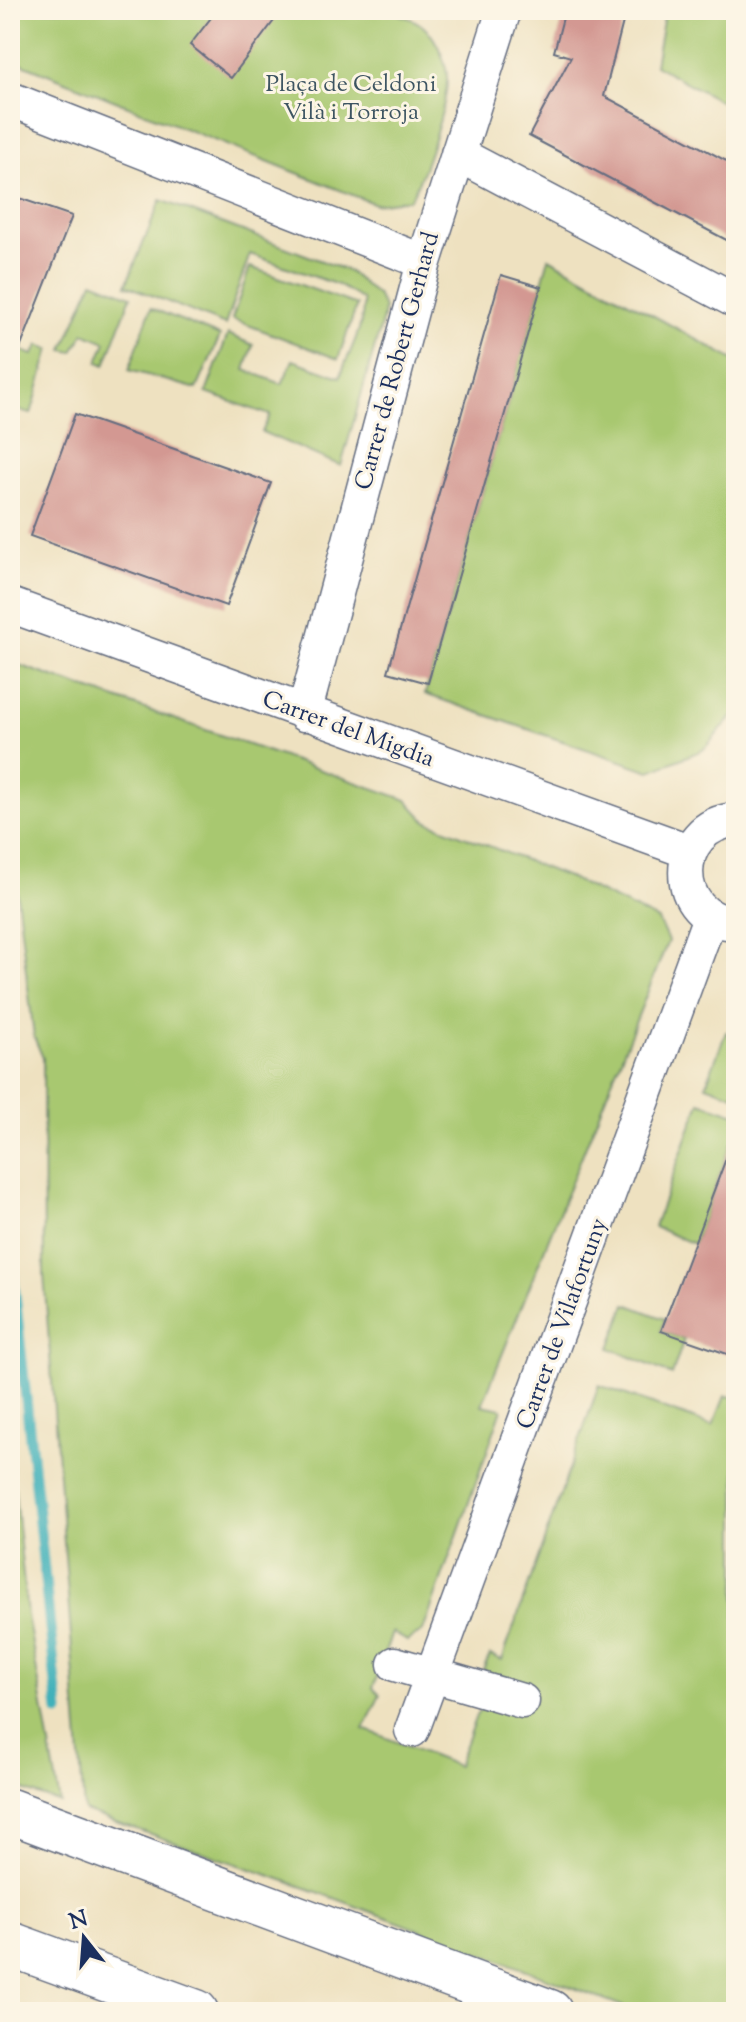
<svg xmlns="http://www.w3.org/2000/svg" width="746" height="2022" font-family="'Sorts Mill Goudy',serif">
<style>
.green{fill:#a8c870;stroke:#627c67;stroke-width:2}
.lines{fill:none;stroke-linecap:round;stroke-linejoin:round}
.stream{stroke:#41b1ba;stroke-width:11}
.building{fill:#d39892}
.street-casing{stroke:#656d80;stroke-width:37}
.secondary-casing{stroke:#656d80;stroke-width:47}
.highway-casing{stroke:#656d80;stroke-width:47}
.street{stroke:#fff;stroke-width:34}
.secondary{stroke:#fff;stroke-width:44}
.highway{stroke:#fff;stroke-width:44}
.labels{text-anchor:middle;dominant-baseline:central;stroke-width:6;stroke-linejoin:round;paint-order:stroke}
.park-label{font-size:24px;fill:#3e5562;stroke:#fcf5e5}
.street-label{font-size:24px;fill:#1b2f5e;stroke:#fcf5e5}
</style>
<rect width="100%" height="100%" fill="#fcf5e5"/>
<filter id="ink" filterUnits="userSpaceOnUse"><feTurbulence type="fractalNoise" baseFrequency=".0125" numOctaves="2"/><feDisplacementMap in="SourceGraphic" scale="16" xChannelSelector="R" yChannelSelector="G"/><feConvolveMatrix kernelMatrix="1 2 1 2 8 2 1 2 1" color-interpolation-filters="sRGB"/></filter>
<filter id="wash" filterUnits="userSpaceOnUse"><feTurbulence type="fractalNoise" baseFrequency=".006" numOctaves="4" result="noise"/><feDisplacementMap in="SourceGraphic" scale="32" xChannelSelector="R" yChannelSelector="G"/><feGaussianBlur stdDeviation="1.8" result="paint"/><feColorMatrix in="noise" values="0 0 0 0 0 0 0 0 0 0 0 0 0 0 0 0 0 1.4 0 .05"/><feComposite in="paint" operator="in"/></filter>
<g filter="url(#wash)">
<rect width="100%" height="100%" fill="#eee1c0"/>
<path class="green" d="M 10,10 L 387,10 C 401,15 416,19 426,29 C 437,39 448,66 447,80 C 447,106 423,177 410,199 L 375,204 L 10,59 Z
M 665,10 L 736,10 L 736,110 L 655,65 Z
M 161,200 L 348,271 L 377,295 L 384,308 L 383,318 L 341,466 L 262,432 L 270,415 L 206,393 L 228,334 L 253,345 L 245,370 L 282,384 L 293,360 L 340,377 C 349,352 365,326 363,300 L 338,285 L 250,254 L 225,325 L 126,285 Z
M 549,258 L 736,361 L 736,713 L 703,750 L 650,771 L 425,694 Z
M 250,267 L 357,305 L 338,359 L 232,319 Z
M 93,281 L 131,296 L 105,365 L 98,362 L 106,342 L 84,333 L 73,352 L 63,350 Z
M 151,308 L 220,336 L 197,389 L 129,370 Z
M 39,345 L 50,349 L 31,414 L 10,408 L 10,346 L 33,355 Z
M 10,662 L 407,800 L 426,821 L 570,878 L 658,920 L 668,941 L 482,1405 L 502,1409 L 423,1631 L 407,1641 L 392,1632 L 373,1688 L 380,1695 L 364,1729 L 457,1766 L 476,1716 L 479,1711 L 495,1707 L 495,1676 L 483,1670 L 490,1655 L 502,1660 L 599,1385 L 713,1426 L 725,1396 L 736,1397 L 736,2012 L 638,2012 L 326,1895 L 84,1811 L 44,1275 L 43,1058 L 34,1037 L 10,837 Z
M 726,1032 L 736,1035 L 736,1096 L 706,1085 Z
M 700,1102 L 736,1114 L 736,1132 L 694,1244 L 654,1227 Z
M 626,1304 L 665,1319 L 661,1331 L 684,1339 L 672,1375 L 610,1348 Z
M 10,1444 L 27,1615 L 60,1803 L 10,1785 Z"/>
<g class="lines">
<path class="stream" d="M 10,1247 L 59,1712"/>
</g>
<g id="blocks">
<path class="building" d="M 217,10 L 282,10 L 231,78 L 190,45 Z
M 565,10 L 626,10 L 604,96 L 736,166 L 736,245 L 529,136 L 571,57 L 554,52 Z
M 10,195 L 72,216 L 12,369 L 10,369 Z
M 501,275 L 541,287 L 428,683 L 388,672 Z
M 75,414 L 271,483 L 226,606 L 30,536 Z
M 733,1140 L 736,1140 L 736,1357 L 661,1331 Z"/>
</g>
</g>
<g filter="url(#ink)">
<use href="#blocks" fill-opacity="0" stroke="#656d80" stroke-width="2"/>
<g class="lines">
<defs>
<path id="street" d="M 10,99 L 424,262
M 458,154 L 736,301
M 10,605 L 688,851
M 304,714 L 424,262 L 504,10
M 736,820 C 670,824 669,921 736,923
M 395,1664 L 522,1701
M 412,1730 L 710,917"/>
<path id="secondary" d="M 10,1811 L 550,2012"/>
<path id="highway" d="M 10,1944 L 196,2012"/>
</defs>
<use href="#street" class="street-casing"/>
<use href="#secondary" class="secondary-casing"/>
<use href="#highway" class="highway-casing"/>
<use href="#street" class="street"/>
<use href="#secondary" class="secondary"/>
<use href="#highway" class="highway"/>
</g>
</g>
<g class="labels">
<g class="park-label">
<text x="351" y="85">Plaça de Celdoni<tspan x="351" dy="28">Vilà i Torroja</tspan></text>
</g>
<g class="street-label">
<text transform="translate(398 361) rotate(-75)">Carrer de Robert Gerhard</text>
<text transform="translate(348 730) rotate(20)">Carrer del Migdia</text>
<text transform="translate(563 1324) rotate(-70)">Carrer de Vilafortuny</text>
</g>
</g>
<rect width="746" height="2022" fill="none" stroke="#fcf5e5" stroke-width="40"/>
<g transform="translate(84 1938) rotate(343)" stroke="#fcf5e5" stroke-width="6" paint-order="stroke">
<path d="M0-6L14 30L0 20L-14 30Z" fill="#1b2f5e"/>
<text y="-12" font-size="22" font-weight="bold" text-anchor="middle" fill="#1b2f5e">N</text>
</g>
</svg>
